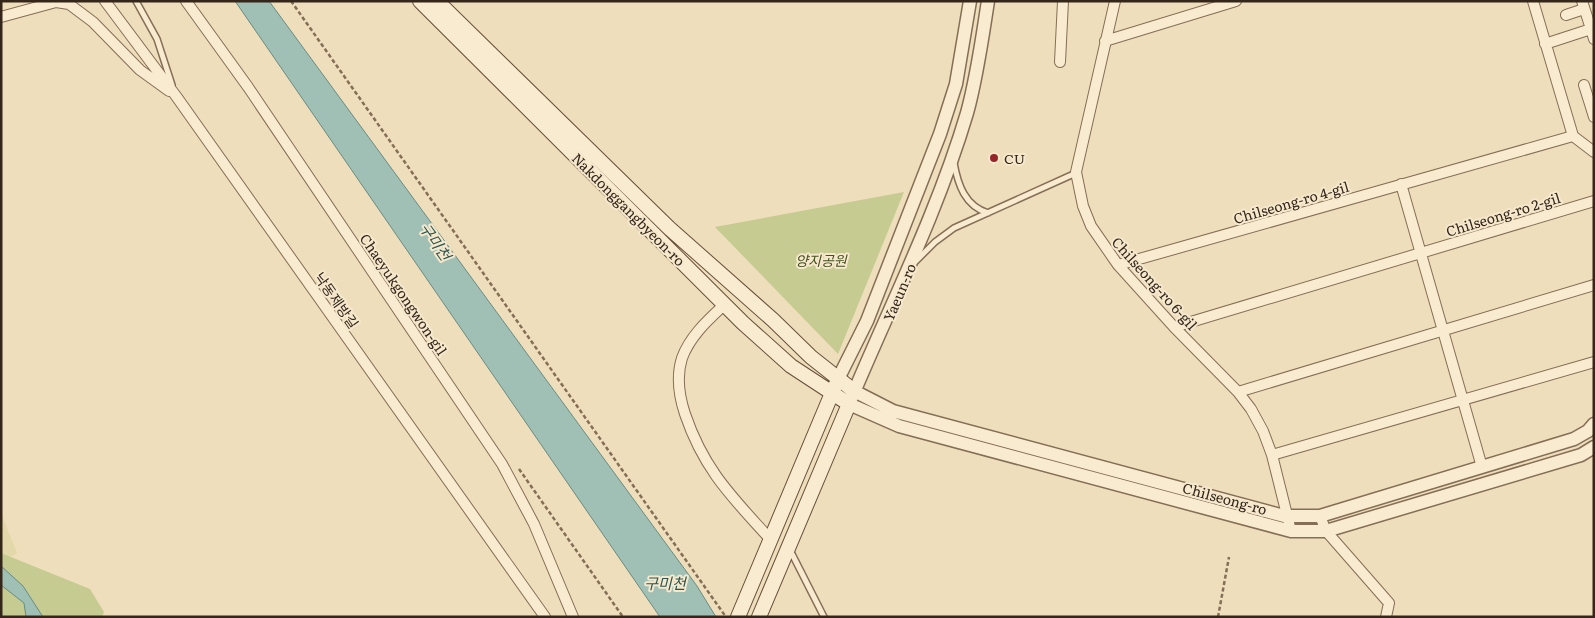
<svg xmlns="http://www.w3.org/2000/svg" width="1595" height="618" font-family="Literata,'Noto Sans KR',serif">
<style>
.farmland{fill:#e3d8aa}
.green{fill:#c6cb91}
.water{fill:#a0bfb5;stroke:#688c82}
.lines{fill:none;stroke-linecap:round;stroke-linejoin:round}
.service-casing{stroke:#856e56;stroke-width:8}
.minor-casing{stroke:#856e56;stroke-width:12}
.tertiary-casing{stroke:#856e56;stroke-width:15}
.secondary-casing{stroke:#674f39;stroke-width:16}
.path{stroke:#856e56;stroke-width:2.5;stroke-dasharray:4 2.5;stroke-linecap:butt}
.service{stroke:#f9ebcf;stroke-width:5}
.minor{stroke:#f9ebcf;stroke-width:10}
.tertiary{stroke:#f9ebcf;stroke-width:12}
.secondary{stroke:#f9ebcf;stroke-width:14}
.poi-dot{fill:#952529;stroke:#f5e8cc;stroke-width:2}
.labels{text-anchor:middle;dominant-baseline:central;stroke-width:4;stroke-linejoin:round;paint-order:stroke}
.poi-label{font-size:14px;fill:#34261b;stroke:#f5e8cc;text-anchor:start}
.street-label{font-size:14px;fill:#34261b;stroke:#f5e8cc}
.park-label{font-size:14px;font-style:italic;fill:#465121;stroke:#f5e8cc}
.water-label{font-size:15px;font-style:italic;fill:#2a5450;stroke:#f5e8cc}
</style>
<rect width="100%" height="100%" fill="#eedebc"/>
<path class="farmland" d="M 1,513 L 17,553 L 1,562 Z"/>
<path class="green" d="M 904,192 L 838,354 L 715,227 Z
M 1,553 L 90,589 L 104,612 L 102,617 L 1,617 Z"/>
<path class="water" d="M 235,1 L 269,1 L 697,586 L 716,617 L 660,617 Z
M 1,566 L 23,586 L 43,617 L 26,617 L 24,603 L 1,585 Z"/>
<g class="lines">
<defs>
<path id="service" d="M 136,1 L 157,39 L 172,85
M 954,163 C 958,185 965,206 988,213
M 916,261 L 935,242 L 954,228 L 1076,173
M 790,550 L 824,617"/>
<path id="minor" d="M 105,1 L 176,96 L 545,617
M 186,1 L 248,87 L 502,464 L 534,524 L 573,617
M 1115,1 L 1076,172 L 1083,206 L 1091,226 L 1118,265 L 1174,327 L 1238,392 L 1251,409 L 1263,431 L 1272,455 L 1291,531
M 1533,1 L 1573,136 L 1594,152
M 1582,1 L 1591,29
M 1566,15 L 1584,9
M 1,17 L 56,2 L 69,4 L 93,22 L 140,70 L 169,91
M 1105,41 L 1236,1
M 1545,44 L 1591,29 L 1594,39
M 1060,62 L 1063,1
M 1584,85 L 1590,104
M 1594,103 L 1590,104 L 1594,117
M 1401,184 L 1482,467
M 1118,265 L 1573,136
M 724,305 C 708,320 690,336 682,358 C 676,377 679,396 685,414 C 704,470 732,497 770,539
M 1174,327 L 1594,201
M 1238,392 L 1594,285
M 1272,455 L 1594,362
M 1320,516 L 1326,531 L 1389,603 L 1386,617"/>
<path id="tertiary" d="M 988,1 C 982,39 977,77 967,113 C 937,214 889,308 849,404 L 899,426 L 1291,531 L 1326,531 L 1581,455 L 1594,447
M 838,379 L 867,321 L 940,134 L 956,84 L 970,1
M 854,391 L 893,411 L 1284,516 L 1320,516 L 1574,439 L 1588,431 L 1594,424"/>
<path id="secondary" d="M 420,1 L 743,323 L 791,366 L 849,404 L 759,617
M 437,1 L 669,228 L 773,320 L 811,357 L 854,391
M 738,617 L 835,386"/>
</defs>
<use href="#service" class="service-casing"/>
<use href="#minor" class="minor-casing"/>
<use href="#tertiary" class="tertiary-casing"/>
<use href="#secondary" class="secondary-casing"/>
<path class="path" d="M 291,1 L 726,617
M 519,469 L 623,617
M 1218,617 L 1229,557"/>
<use href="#service" class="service"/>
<use href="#minor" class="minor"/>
<use href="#tertiary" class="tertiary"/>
<use href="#secondary" class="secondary"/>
</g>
<circle class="poi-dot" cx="994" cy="158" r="5"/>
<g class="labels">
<g class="poi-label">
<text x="1004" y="158">CU</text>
</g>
<g class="street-label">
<text transform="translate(1291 202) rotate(-16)">Chilseong-ro 4-gil</text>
<text transform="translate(629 209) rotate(45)">Nakdonggangbyeon-ro</text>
<text transform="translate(1503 214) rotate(-17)">Chilseong-ro 2-gil</text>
<text transform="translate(1155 283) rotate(48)">Chilseong-ro 6-gil</text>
<text transform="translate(899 292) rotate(-67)">Yaeun-ro</text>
<text transform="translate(404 294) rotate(56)">Chaeyukgongwon-gil</text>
<text transform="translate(337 300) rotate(55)">낙동제방길</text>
<text transform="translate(1225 498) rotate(15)">Chilseong-ro</text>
</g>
<g class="park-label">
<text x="821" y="260">양지공원</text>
</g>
<g class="water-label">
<text transform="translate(436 241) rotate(55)">구미천</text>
<text x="665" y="582">구미천</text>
</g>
</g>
<rect width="1595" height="618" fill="none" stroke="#34261b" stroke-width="5"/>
</svg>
